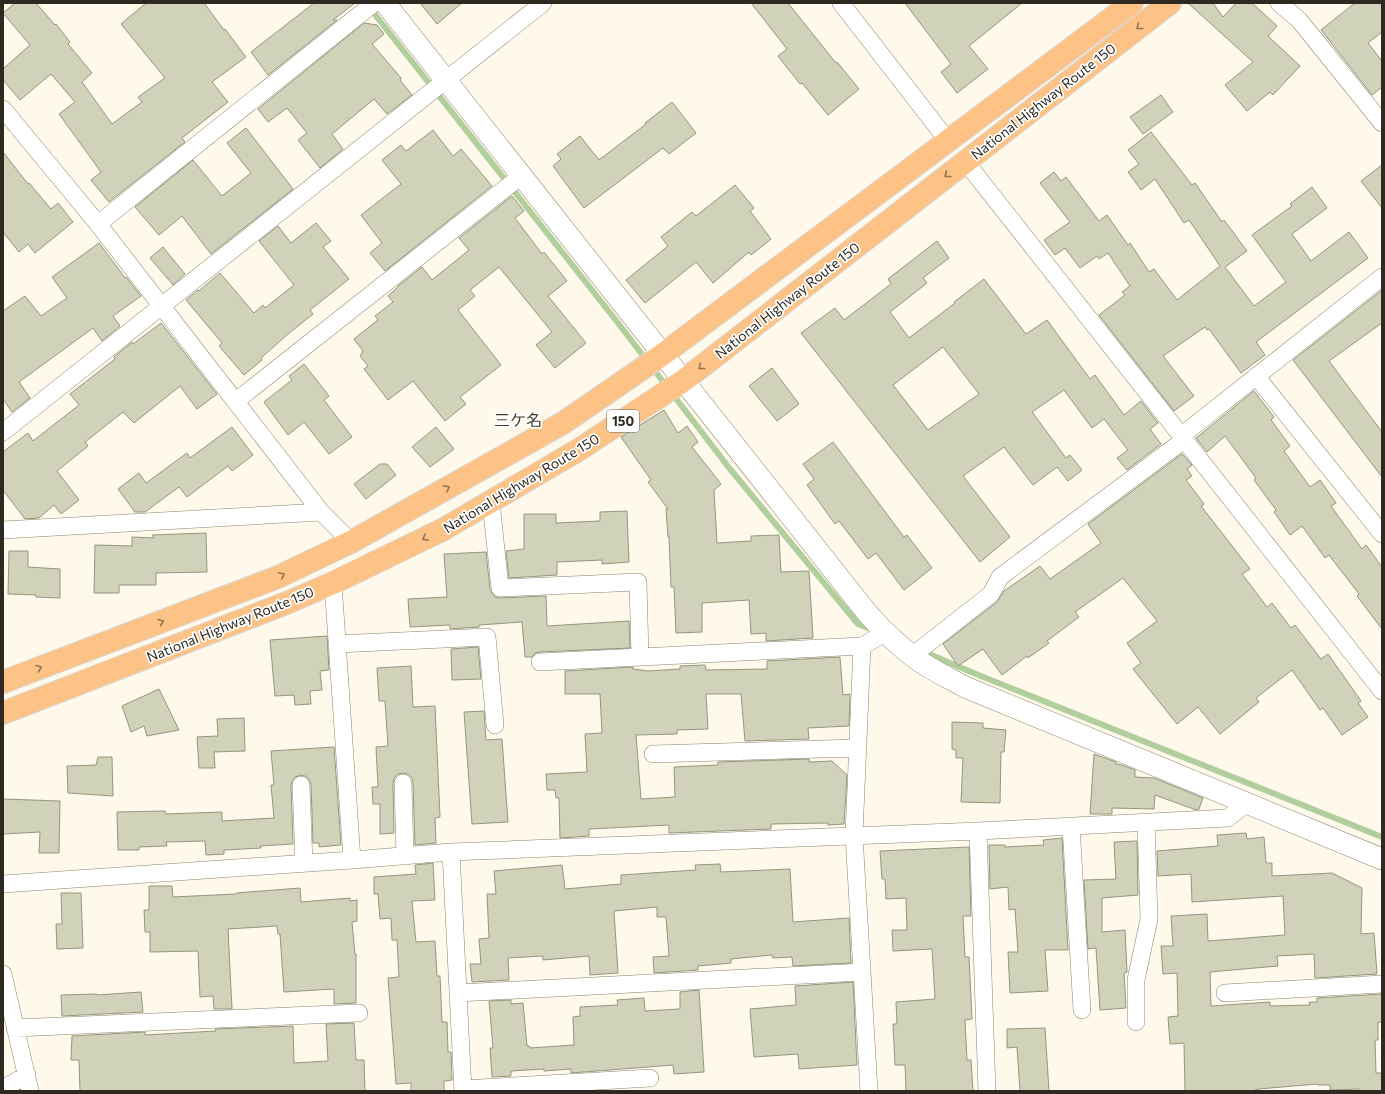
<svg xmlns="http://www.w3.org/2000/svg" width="1385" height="1094" font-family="Commissioner,'Noto Sans JP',sans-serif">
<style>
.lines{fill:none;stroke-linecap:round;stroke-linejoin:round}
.stream{stroke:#b1ce9d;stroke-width:6}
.building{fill:#d1d2ba;stroke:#94967f;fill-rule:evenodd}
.minor-casing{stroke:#8d846e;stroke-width:18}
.tertiary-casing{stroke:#8d846e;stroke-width:22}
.trunk-casing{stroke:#d9d9d7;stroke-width:24}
.minor{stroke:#fff;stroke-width:17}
.tertiary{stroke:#fff;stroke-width:21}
.trunk{stroke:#fcc286;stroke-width:22}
.oneway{stroke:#957654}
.labels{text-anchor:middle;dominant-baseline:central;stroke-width:3.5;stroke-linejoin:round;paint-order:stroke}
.shield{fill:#fff;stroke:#6d6a64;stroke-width:1}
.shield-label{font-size:13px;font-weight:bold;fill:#2e2a21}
.street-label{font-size:14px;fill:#2e2a21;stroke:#fff}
.quarter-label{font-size:16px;fill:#453d2a;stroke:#fff}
</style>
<rect width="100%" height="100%" fill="#fef9ea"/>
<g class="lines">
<path class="stream" d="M 369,7 L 618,323 L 730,469 L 858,624 L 873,630
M 922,651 L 976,674 L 1382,837"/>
</g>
<path class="building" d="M 15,3 L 36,3 L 55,25 L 56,24 L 70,42 L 68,44 L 92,73 L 82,82 L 112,124 L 142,102 L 138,97 L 165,78 L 121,24 L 146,3 L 204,3 L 224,30 L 225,29 L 246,57 L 212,82 L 228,102 L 182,138 L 185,142 L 109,202 L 91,180 L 101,172 L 59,114 L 75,102 L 51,74 L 20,100 L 3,80 L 3,69 L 30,45 L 3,13 Z
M 314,3 L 355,3 L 333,20 L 337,20 L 268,75 L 251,52 Z
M 420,3 L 462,3 L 437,24 Z
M 751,3 L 788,3 L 836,63 L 837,62 L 859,89 L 828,115 L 802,83 L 800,84 L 778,56 L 787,49 Z
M 905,3 L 1022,3 L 969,46 L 988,69 L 957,93 L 941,72 L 951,64 Z
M 1188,3 L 1213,3 L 1223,17 L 1236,3 L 1252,3 L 1277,26 L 1268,36 L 1300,66 L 1273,95 L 1270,92 L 1247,111 L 1225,85 L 1253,62 Z
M 1355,3 L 1382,3 L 1382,32 L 1368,43 L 1382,61 L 1382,87 L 1372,95 L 1321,30 Z
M 364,23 L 377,25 L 384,34 L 372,44 L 401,78 L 400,80 L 412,95 L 387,114 L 374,99 L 332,134 L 343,149 L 320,168 L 298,140 L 307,133 L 287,108 L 268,122 L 258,109 Z
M 1161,95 L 1173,112 L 1143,134 L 1130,117 Z
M 672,102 L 696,133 L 669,154 L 663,148 L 584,208 L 553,166 L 561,159 L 557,154 L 580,136 L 599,160 L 646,124 L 645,123 Z
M 246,128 L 293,189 L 211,254 L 182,216 L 159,235 L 135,207 L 193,160 L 222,196 L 251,173 L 227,143 Z
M 433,130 L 453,156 L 461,149 L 492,186 L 385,271 L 370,253 L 382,243 L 361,215 L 401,184 L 382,160 L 401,145 L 406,151 Z
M 1151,132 L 1192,185 L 1195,183 L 1222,222 L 1224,220 L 1247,251 L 1225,267 L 1254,306 L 1286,282 L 1252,235 L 1292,206 L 1290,204 L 1312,187 L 1327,208 L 1292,234 L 1311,261 L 1349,232 L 1368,258 L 1256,342 L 1265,355 L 1241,373 L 1209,329 L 1207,330 L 1205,327 L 1163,356 L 1194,396 L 1174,411 L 1099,315 L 1125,295 L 1122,292 L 1130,286 L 1108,253 L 1099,259 L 1097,256 L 1080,268 L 1065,248 L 1055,255 L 1044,240 L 1070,222 L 1040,183 L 1054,172 L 1061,181 L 1066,177 L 1099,221 L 1107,215 L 1128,245 L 1130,243 L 1149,272 L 1154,269 L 1177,300 L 1220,266 L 1189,220 L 1184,223 L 1155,179 L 1141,190 L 1128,172 L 1139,164 L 1128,150 Z
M 3,152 L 28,184 L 29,183 L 51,209 L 58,203 L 73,222 L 35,253 L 28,244 L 19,252 L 3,232 Z
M 1382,165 L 1382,208 L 1361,181 Z
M 735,185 L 754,208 L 750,211 L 771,239 L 751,255 L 749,252 L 713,283 L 696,262 L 645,303 L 626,280 L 668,246 L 661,237 L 692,212 L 696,216 Z
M 512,196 L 524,211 L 515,218 L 542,254 L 544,252 L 567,281 L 548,296 L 586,343 L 555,368 L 536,345 L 552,332 L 499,267 L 470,290 L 475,296 L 458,310 L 501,365 L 460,397 L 466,404 L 445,421 L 413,381 L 388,400 L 364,369 L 368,366 L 360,356 L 363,351 L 354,339 L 378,320 L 375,316 L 393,302 L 388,296 L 398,287 L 398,286 L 422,267 L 432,280 L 469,250 L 459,238 Z
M 316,223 L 331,241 L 323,247 L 349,279 L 310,310 L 313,314 L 288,334 L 261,358 L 262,360 L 244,375 L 219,346 L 222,343 L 186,300 L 198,290 L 199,291 L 220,273 L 254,313 L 263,305 L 265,308 L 294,285 L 259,241 L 278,226 L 291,243 Z
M 937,241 L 949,258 L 923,278 L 927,283 L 890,312 L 909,338 L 955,303 L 954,302 L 984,279 L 1026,334 L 1047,320 L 1090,379 L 1095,375 L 1124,415 L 1141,401 L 1158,423 L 1150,429 L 1161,444 L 1127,470 L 1117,458 L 1128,450 L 1104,419 L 1092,428 L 1064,390 L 1032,412 L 1066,458 L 1070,455 L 1082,470 L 1068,481 L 1057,467 L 1033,485 L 1004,447 L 963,476 L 1010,537 L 980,562 L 801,333 L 835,308 L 844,320 L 891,284 L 888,279 ZM 943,347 L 979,394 L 928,430 L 893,385 Z
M 99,243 L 123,275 L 125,278 L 126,277 L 141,296 L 113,316 L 120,326 L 102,341 L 93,328 L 19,382 L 30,398 L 12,412 L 3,399 L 3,311 L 25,296 L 41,316 L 67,298 L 52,277 Z
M 163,247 L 185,274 L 173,285 L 150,258 Z
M 1382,290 L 1382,323 L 1329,361 L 1382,432 L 1382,477 L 1293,360 Z
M 161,323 L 217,394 L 197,409 L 180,386 L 134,423 L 123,412 L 85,442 L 88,446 L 57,471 L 79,500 L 61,514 L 54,505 L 39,518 L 25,519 L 3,490 L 3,452 L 28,433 L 33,441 L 79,405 L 70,394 L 115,359 L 114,357 L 132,342 L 133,344 Z
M 304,364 L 329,396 L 324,400 L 352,437 L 329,454 L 304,422 L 288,435 L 264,402 L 292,380 L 289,376 Z
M 772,368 L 799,404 L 777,421 L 749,386 Z
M 1254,391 L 1274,417 L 1271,420 L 1290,446 L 1284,451 L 1310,487 L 1320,480 L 1336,503 L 1331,506 L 1362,549 L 1366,545 L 1382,567 L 1382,629 L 1357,596 L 1359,594 L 1329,555 L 1325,558 L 1302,526 L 1290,535 L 1274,512 L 1276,510 L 1254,480 L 1256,478 L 1225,436 L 1207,452 L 1196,438 Z
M 664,410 L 678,433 L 687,426 L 698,442 L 692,447 L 721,484 L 714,490 L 717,543 L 751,541 L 751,536 L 779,535 L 781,572 L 809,571 L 813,638 L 766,641 L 766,633 L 751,634 L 749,600 L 702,603 L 702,632 L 676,633 L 674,587 L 671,587 L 669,537 L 668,537 L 666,509 L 668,509 L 648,482 L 651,480 L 621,437 Z
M 232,427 L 253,455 L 232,471 L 228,466 L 187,497 L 179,487 L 145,512 L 135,512 L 118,489 L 139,473 L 146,483 L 187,453 L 190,458 Z
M 436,427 L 454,449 L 430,467 L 412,447 Z
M 833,442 L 904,537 L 907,535 L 932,568 L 904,590 L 876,553 L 868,559 L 839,521 L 835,524 L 807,485 L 814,479 L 803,464 Z
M 1182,454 L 1192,465 L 1187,469 L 1192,476 L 1186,480 L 1204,504 L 1201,506 L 1250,569 L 1242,574 L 1267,607 L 1272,603 L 1291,628 L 1295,625 L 1321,659 L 1328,654 L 1361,701 L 1358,703 L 1368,717 L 1342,735 L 1323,708 L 1320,710 L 1292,670 L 1256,698 L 1259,702 L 1220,734 L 1198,707 L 1177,724 L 1133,669 L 1141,663 L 1127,643 L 1157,621 L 1123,578 L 1075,612 L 1079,617 L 1047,641 L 1049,643 L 1028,658 L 1027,656 L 1002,675 L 983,649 L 958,666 L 943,644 L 997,602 L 1004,591 L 1040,566 L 1050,579 L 1101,543 L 1088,524 Z
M 380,464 L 387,464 L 396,475 L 366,499 L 354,484 Z
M 627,511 L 629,562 L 602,564 L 602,560 L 557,562 L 557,575 L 509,578 L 506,551 L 524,549 L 524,514 L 556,514 L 556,523 L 600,521 L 600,512 Z
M 206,533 L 207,572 L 156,573 L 156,585 L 119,585 L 119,593 L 94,593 L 95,545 L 132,546 L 132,537 L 154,538 L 152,535 Z
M 9,551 L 28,551 L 28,567 L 60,569 L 60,598 L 36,597 L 36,595 L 8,594 Z
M 486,552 L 490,589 L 492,593 L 495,597 L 500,598 L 546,596 L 547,626 L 629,621 L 630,648 L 540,652 L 535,653 L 532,657 L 525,657 L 522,622 L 479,625 L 479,627 L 450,629 L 450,625 L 410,627 L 408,599 L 447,597 L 444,554 Z
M 327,636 L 329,670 L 320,671 L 322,690 L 310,691 L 311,704 L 295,705 L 294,695 L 275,696 L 270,640 Z
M 478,647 L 481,679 L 452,680 L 451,649 Z
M 840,657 L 843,695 L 850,694 L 849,726 L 808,728 L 809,739 L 745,741 L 741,694 L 706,694 L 708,729 L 677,730 L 677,734 L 636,735 L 641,799 L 675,797 L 674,767 L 718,765 L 718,762 L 809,759 L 809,762 L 832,761 L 847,775 L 844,824 L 828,825 L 828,823 L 771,824 L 771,829 L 669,833 L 669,825 L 589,829 L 589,836 L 560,838 L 559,798 L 556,798 L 555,790 L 547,790 L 546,774 L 587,772 L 585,734 L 602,733 L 600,694 L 565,694 L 565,671 L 633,667 L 633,669 L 648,671 L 680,669 L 680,666 L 705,665 L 706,670 L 767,669 L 767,661 Z
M 411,666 L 413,707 L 435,706 L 440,817 L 435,818 L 436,843 L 415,845 L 413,783 L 412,778 L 408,774 L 403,773 L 398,774 L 394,778 L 393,783 L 394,833 L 380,834 L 380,804 L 373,804 L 372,787 L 378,787 L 376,747 L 388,746 L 385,701 L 379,701 L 377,668 Z
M 159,689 L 179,730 L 147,736 L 144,726 L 131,732 L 122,706 Z
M 484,711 L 486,740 L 502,739 L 508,822 L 472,824 L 464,712 Z
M 244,718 L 245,751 L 214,752 L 215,768 L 199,768 L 197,737 L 218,736 L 217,719 Z
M 952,722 L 983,723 L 983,728 L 1006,730 L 1004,752 L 1001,752 L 1000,803 L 961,802 L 963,758 L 956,758 L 956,750 L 952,749 Z
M 334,747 L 341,845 L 319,847 L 319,843 L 313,843 L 311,784 L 309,779 L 305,776 L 301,775 L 295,777 L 292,781 L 291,785 L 293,844 L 260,846 L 261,848 L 224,850 L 224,854 L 206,855 L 205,841 L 166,842 L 167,846 L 139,847 L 139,850 L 118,850 L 117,812 L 165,811 L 166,814 L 222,812 L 222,821 L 274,818 L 271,785 L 274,785 L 271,751 Z
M 1094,754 L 1116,762 L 1116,764 L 1122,765 L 1135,770 L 1135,777 L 1154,778 L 1203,798 L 1199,809 L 1196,810 L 1155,795 L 1154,809 L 1112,808 L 1112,814 L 1090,814 Z
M 98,757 L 112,757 L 113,796 L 68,793 L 67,766 L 96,765 Z
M 3,799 L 60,801 L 59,853 L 39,853 L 40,832 L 3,834 Z
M 1246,833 L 1247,839 L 1264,837 L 1266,863 L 1272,863 L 1272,876 L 1332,873 L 1362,888 L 1361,934 L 1374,933 L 1377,974 L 1315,978 L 1314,954 L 1277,956 L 1278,966 L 1210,972 L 1211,1006 L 1270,1002 L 1270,1006 L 1310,1005 L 1309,1002 L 1317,1002 L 1317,998 L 1382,994 L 1382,1022 L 1378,1022 L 1378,1040 L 1375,1040 L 1376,1073 L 1382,1073 L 1382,1091 L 1360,1091 L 1360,1089 L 1330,1090 L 1330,1085 L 1318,1085 L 1317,1084 L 1259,1089 L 1251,1091 L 1185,1091 L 1184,1043 L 1170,1044 L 1168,1017 L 1178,1016 L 1177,973 L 1163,974 L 1161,946 L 1173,946 L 1171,916 L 1207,914 L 1208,941 L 1285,935 L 1283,896 L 1192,902 L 1191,874 L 1158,876 L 1157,851 L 1218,846 L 1217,835 Z
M 1062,838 L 1068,950 L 1045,950 L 1048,991 L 1010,993 L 1008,952 L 1018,952 L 1015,909 L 1009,910 L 1008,887 L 990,889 L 989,847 L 989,845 L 1005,845 L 1005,847 L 1044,845 L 1043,840 Z
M 1137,841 L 1138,895 L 1102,898 L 1102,932 L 1125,930 L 1127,972 L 1124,973 L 1126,1008 L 1100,1010 L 1096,948 L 1088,949 L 1084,880 L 1116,879 L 1114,842 Z
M 969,847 L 971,916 L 963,916 L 965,957 L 969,957 L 972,1019 L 965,1020 L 967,1060 L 971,1060 L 973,1091 L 906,1091 L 905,1065 L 895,1065 L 893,1024 L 897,1024 L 896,1002 L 935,999 L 932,949 L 893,951 L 892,930 L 907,930 L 906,898 L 886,899 L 885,879 L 882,879 L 880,851 Z
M 433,863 L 435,900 L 412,901 L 416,942 L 435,941 L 437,976 L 440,976 L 442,1022 L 447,1022 L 448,1052 L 451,1052 L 452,1080 L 444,1081 L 444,1091 L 411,1091 L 411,1083 L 396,1084 L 388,978 L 399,977 L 397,940 L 392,940 L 391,918 L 380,919 L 378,894 L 374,894 L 374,877 L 416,874 L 415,865 Z
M 720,864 L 721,872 L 790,869 L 793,922 L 849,918 L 851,963 L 793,966 L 792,957 L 773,958 L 772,955 L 731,959 L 731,963 L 698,966 L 698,970 L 654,973 L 653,957 L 669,956 L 666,917 L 657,917 L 657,907 L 614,911 L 618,973 L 590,975 L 589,956 L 543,960 L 543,956 L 508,958 L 509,980 L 472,982 L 470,964 L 481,964 L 479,939 L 489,938 L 487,894 L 496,894 L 494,871 L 562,865 L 565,889 L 621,884 L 621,875 L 696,870 L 695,865 Z
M 149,886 L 172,886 L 173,897 L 236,894 L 236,893 L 300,888 L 301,902 L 350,898 L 350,901 L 357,900 L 357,921 L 352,922 L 355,954 L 356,954 L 356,1003 L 334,1004 L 334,989 L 284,992 L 280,934 L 278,934 L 277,926 L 228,929 L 232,1009 L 214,1009 L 213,996 L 200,997 L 198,951 L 150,952 L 150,932 L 145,932 L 144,910 L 149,910 Z
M 61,893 L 81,893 L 83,948 L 57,949 L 56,924 L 62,924 Z
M 853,982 L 857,1065 L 799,1069 L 798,1054 L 754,1057 L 750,1009 L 796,1005 L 795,986 Z
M 699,990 L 704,1072 L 674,1074 L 673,1065 L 571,1073 L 571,1069 L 544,1071 L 544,1069 L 511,1071 L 511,1076 L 492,1077 L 490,1048 L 493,1048 L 489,1001 L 511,1000 L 511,1004 L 523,1003 L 527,1046 L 529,1046 L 530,1048 L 574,1045 L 573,1017 L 580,1016 L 580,1007 L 618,1005 L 617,1000 L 644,998 L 645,1011 L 680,1009 L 680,992 Z
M 141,992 L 143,1012 L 62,1016 L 61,995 L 97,994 L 97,995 Z
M 354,1023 L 356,1060 L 364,1060 L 365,1091 L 80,1091 L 79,1060 L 71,1060 L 72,1036 L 145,1032 L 145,1035 L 216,1031 L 215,1029 L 293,1026 L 294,1063 L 328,1061 L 326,1024 Z
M 1045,1028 L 1049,1091 L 1020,1091 L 1017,1047 L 1007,1048 L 1007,1029 Z"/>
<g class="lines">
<defs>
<path id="minor" d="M 841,3 L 948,141
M 1279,3 L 1299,20 L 1382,123
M 3,109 L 98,224 L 321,512 L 351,542
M 965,161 L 1382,691
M 98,224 L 374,3
M 1256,376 L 1382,534
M 236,401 L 521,176
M 3,432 L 543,3
M 1181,436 L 1382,277
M 491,502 L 500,588 L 638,582 L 640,657
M 3,530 L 321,512
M 333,583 L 352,860
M 337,644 L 487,637 L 495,725
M 862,646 L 854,835 L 869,1091
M 912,656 L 991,594 L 1000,577 L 1184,440
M 540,662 L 862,646 L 885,633
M 653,754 L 858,748
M 403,783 L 405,856
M 301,785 L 304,863
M 1071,826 L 1082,1010
M 978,831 L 987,1091
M 451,852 L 463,1091
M 3,884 L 352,860 L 451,852 L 978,831 L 1228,818 L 1247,803
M 3,974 L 30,1091
M 458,993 L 862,972
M 1225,993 L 1382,984
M 1136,1022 L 1136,980 L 1149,919 L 1146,822
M 15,1028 L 359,1013
M 463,1089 L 650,1078
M 3,1091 L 4,1088 L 27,1075"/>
<path id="tertiary" d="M 385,3 L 868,614 C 881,629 895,642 911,655 C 927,668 947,677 965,687 L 1382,859"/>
<path id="trunk" d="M 3,682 L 278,577 L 351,542 L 563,423 L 662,355 L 1132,3
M 3,713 L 289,602 L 333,583 L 444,529 L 580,449 L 683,381 L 1170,3"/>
</defs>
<use href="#minor" class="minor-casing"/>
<use href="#tertiary" class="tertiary-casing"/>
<use href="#trunk" class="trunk-casing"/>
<use href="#minor" class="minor"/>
<use href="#tertiary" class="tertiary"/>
<use href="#trunk" class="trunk"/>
</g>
<defs><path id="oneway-chevron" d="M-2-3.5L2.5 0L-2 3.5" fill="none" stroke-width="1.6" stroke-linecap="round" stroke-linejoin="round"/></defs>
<g class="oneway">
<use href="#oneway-chevron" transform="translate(1139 27) rotate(142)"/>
<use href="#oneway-chevron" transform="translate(947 175) rotate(142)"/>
<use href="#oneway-chevron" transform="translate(701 367) rotate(142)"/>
<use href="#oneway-chevron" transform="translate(447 488) rotate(-29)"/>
<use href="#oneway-chevron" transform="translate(425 538) rotate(154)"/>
<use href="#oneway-chevron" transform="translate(282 575) rotate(-25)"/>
<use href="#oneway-chevron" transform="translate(161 622) rotate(-21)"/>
<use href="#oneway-chevron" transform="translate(39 668) rotate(-21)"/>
</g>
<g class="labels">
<rect class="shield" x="607" y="410" width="32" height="22" rx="3"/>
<g class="shield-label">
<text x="623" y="421">150</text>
</g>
<g class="street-label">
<text transform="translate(1043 101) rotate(-38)">National Highway Route 150</text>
<text transform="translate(787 300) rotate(-38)">National Highway Route 150</text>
<text transform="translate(521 483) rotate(-31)">National Highway Route 150</text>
<text transform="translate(230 624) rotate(-22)">National Highway Route 150</text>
</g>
<g class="quarter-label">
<text x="518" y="419">三ケ名</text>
</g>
</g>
<rect width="1385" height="1094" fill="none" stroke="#2e2a21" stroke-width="8"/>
</svg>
